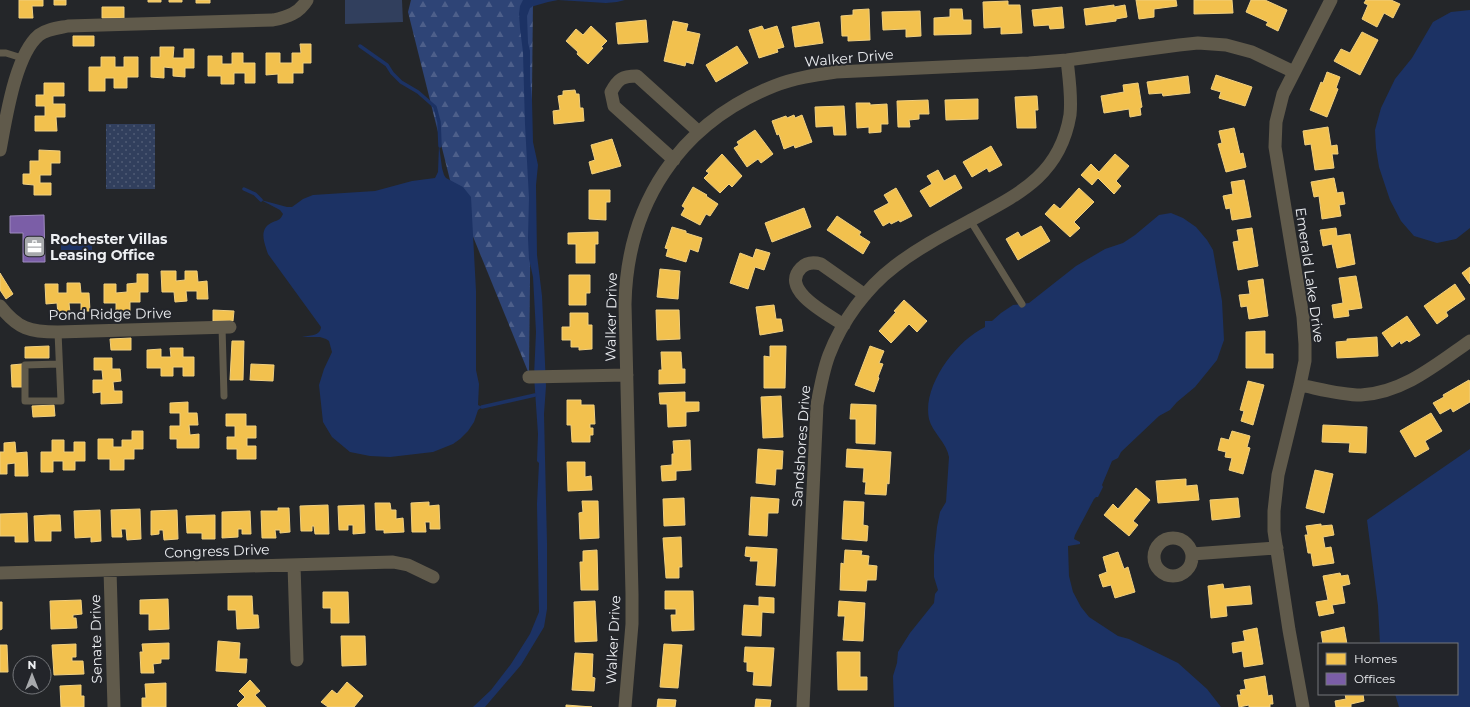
<svg xmlns="http://www.w3.org/2000/svg" width="1470" height="707" font-family="Montserrat,sans-serif">
<style>
.green{fill:#313f5d}
.forest{fill:url(#forest-firs)}
.park{fill:url(#park-dots)}
.water{fill:#1c3264}
.homes{fill:#f2c14e;stroke:#f0cf7f}
.offices{fill:#7b5ea7;stroke:#9d8abe}
.lines{fill:none;stroke-linecap:round;stroke-linejoin:round}
.stream{stroke:#1c3264;stroke-width:3.5}
.lane{stroke:#605a4b;stroke-width:7}
.street{stroke:#605a4b;stroke-width:13}
.labels{text-anchor:middle;dominant-baseline:central;stroke-width:4;stroke-linejoin:round;paint-order:stroke}
.street-label{font-size:14px;fill:#edeff2;stroke:#23252a}
.poi-label{font-size:14px;font-weight:bold;fill:#edeff2;stroke:#23252a;text-anchor:start}
</style>
<defs>
<pattern id="forest-firs" width="22" height="20" patternUnits="userSpaceOnUse"><rect width="22" height="20" fill="#2e4476"/><path d="M5 1l3.5 6h-7zM16 11l3.5 6h-7z" fill="#4d5f8a"/></pattern>
<pattern id="park-dots" width="8" height="8" patternUnits="userSpaceOnUse"><rect width="8" height="8" fill="#313f5d"/><path d="M2 2h.1M6 6h.1" fill="none" stroke="#4f5b75" stroke-width="1.8" stroke-linecap="round"/></pattern>
</defs>
<rect width="100%" height="100%" fill="#242629"/>
<path class="green" d="M 345,0 L 402,0 L 403,22 L 345,24 Z"/>
<path class="forest" d="M 411,0 L 533,0 L 529,374 L 450,180 L 408,12 Z"/>
<path class="park" d="M 106,124 L 155,124 L 155,189 L 106,189 Z"/>
<path class="water" d="M 523,0 L 625,0 L 617,2 L 606,3 L 558,0 L 548,2 L 534,6 L 530,8 L 527,16 L 528,43 L 530,51 L 530,80 L 532,100 L 533,142 L 538,165 L 536,185 L 537,255 L 542,296 L 545,363 L 546,386 L 544,414 L 547,543 L 547,609 L 544,627 L 521,665 L 485,707 L 473,707 L 491,690 L 511,664 L 530,634 L 539,612 L 537,504 L 539,463 L 537,461 L 538,434 L 534,376 L 536,332 L 533,277 L 529,259 L 528,238 L 529,198 L 525,124 L 523,52 L 520,28 L 519,14 L 520,6 Z
M 1470,10 L 1470,228 L 1456,239 L 1437,243 L 1414,236 L 1401,221 L 1390,200 L 1379,167 L 1376,148 L 1375,130 L 1381,108 L 1395,79 L 1412,58 L 1433,22 L 1451,12 Z
M 439,145 L 442,168 L 444,175 L 446,178 L 463,187 L 471,197 L 476,291 L 476,370 L 479,384 L 478,405 L 482,407 L 478,410 L 474,422 L 468,431 L 460,439 L 453,444 L 433,452 L 390,457 L 370,456 L 350,452 L 332,437 L 323,422 L 319,385 L 324,369 L 332,352 L 329,341 L 326,339 L 320,337 L 302,337 C 309,335 320,337 321,327 L 268,254 C 265,244 258,230 271,223 C 277,220 280,221 283,214 L 280,210 L 261,200 L 287,207 L 292,207 L 303,199 L 313,195 L 375,191 L 412,181 L 435,178 L 438,172 Z
M 1171,213 L 1183,218 L 1196,227 L 1207,240 L 1213,250 L 1222,301 L 1224,340 L 1217,360 L 1195,387 L 1177,402 L 1170,410 L 1159,416 L 1121,452 L 1118,458 L 1112,461 L 1102,485 L 1103,487 L 1098,497 L 1096,497 L 1094,499 L 1075,535 L 1074,539 L 1080,542 L 1080,544 L 1068,546 L 1069,576 L 1073,592 L 1081,607 L 1089,617 L 1118,636 L 1129,639 L 1178,663 L 1207,689 L 1221,707 L 894,707 L 893,676 L 897,663 L 898,652 L 910,633 L 934,603 L 935,594 L 938,590 L 934,577 L 934,555 L 937,527 L 940,512 L 946,502 L 949,457 C 947,443 932,432 929,419 C 922,386 956,341 985,327 L 985,321 L 992,321 L 1001,313 L 1013,305 L 1029,303 L 1076,266 L 1105,249 L 1123,243 L 1135,235 L 1159,215 Z
M 92,237 L 92,250 L 61,250 L 61,238 Z
M 1470,449 L 1470,707 L 1399,707 L 1395,694 L 1457,694 L 1457,644 L 1380,644 L 1378,606 L 1367,520 Z"/>
<path class="homes" d="M 19,0 L 43,0 L 43,6 L 32,6 L 33,18 L 19,18 Z
M 54,0 L 66,0 L 66,5 L 54,5 Z
M 148,0 L 161,0 L 161,2 L 148,2 Z
M 169,0 L 182,0 L 182,2 L 169,2 Z
M 196,0 L 210,0 L 210,3 L 196,3 Z
M 1136,0 L 1176,0 L 1177,6 L 1154,9 L 1154,17 L 1139,19 Z
M 1194,0 L 1232,0 L 1233,13 L 1194,14 Z
M 1251,0 L 1265,0 L 1287,10 L 1278,31 L 1266,25 L 1268,22 L 1246,12 Z
M 1366,0 L 1391,0 L 1400,4 L 1393,18 L 1384,13 L 1377,27 L 1362,19 L 1368,5 L 1364,3 Z
M 1008,1 L 1008,5 L 1020,5 L 1022,33 L 1001,34 L 1001,27 L 984,28 L 983,2 Z
M 1114,5 L 1114,7 L 1125,5 L 1127,17 L 1116,19 L 1116,21 L 1086,25 L 1084,9 Z
M 102,7 L 124,7 L 124,18 L 102,18 Z
M 1062,7 L 1064,28 L 1050,29 L 1049,25 L 1034,26 L 1032,10 Z
M 869,9 L 870,40 L 848,41 L 848,36 L 842,36 L 841,16 L 853,15 L 853,10 Z
M 950,9 L 962,9 L 963,20 L 971,20 L 971,34 L 934,35 L 934,18 L 950,17 Z
M 920,11 L 921,36 L 906,37 L 906,29 L 883,30 L 882,12 Z
M 646,20 L 648,42 L 618,44 L 616,23 Z
M 673,21 L 688,24 L 686,31 L 700,34 L 693,64 L 686,62 L 685,66 L 664,61 Z
M 819,22 L 823,43 L 795,47 L 792,27 Z
M 591,26 L 607,41 L 601,47 L 603,48 L 588,64 L 577,54 L 578,52 L 566,41 L 576,29 L 583,35 Z
M 762,26 L 764,30 L 777,26 L 784,47 L 777,49 L 778,52 L 759,58 L 749,30 Z
M 1362,32 L 1378,40 L 1360,75 L 1334,61 L 1341,49 L 1350,53 Z
M 73,36 L 94,36 L 94,46 L 73,46 Z
M 300,44 L 311,44 L 311,63 L 303,63 L 303,73 L 293,73 L 293,83 L 278,83 L 278,74 L 266,75 L 266,53 L 280,53 L 280,63 L 292,63 L 292,53 L 301,53 Z
M 737,46 L 748,63 L 716,82 L 706,65 Z
M 160,47 L 174,47 L 173,58 L 184,58 L 184,49 L 194,49 L 194,68 L 185,68 L 185,77 L 173,76 L 173,68 L 164,67 L 164,78 L 151,77 L 151,57 L 160,57 Z
M 232,53 L 243,53 L 243,63 L 255,63 L 255,83 L 245,83 L 245,73 L 234,73 L 234,84 L 221,84 L 221,76 L 208,76 L 208,56 L 222,56 L 222,64 L 232,64 Z
M 101,57 L 115,57 L 115,67 L 124,67 L 124,57 L 138,57 L 138,77 L 127,77 L 127,88 L 114,88 L 114,78 L 105,78 L 105,91 L 89,91 L 89,67 L 101,67 Z
M 1327,72 L 1340,77 L 1336,88 L 1338,89 L 1327,117 L 1310,110 L 1321,82 L 1323,83 Z
M 1216,75 L 1252,87 L 1245,106 L 1219,98 L 1221,92 L 1211,89 Z
M 1188,76 L 1190,93 L 1163,96 L 1162,93 L 1149,94 L 1147,82 Z
M 44,83 L 64,83 L 64,96 L 53,96 L 53,104 L 65,104 L 65,117 L 56,117 L 57,131 L 35,131 L 35,116 L 45,116 L 45,106 L 36,106 L 36,95 L 44,95 Z
M 1138,83 L 1142,107 L 1140,108 L 1141,115 L 1130,117 L 1129,109 L 1104,113 L 1101,96 L 1124,92 L 1123,85 Z
M 575,90 L 576,94 L 579,94 L 580,108 L 583,108 L 584,121 L 554,124 L 553,111 L 560,110 L 558,96 L 563,95 L 563,91 Z
M 1034,96 L 1037,96 L 1038,110 L 1035,110 L 1036,128 L 1017,128 L 1015,97 Z
M 978,99 L 978,119 L 946,120 L 945,100 Z
M 928,100 L 929,114 L 919,114 L 919,119 L 909,120 L 910,127 L 898,127 L 897,101 Z
M 856,103 L 870,103 L 870,105 L 887,104 L 888,124 L 881,124 L 881,132 L 869,133 L 869,127 L 857,128 Z
M 844,106 L 846,135 L 834,135 L 833,126 L 816,127 L 815,107 Z
M 794,115 L 795,118 L 802,115 L 812,142 L 795,148 L 794,145 L 784,149 L 779,134 L 777,135 L 772,121 L 786,116 L 787,118 Z
M 1328,127 L 1331,146 L 1337,145 L 1338,154 L 1332,154 L 1334,168 L 1315,170 L 1311,144 L 1305,145 L 1303,131 Z
M 1234,128 L 1240,154 L 1243,153 L 1246,167 L 1226,172 L 1218,144 L 1222,143 L 1219,131 Z
M 755,130 L 773,154 L 761,163 L 758,159 L 747,167 L 734,148 L 739,145 L 737,142 Z
M 612,139 L 621,166 L 592,174 L 589,162 L 595,160 L 591,145 Z
M 991,146 L 1002,165 L 989,172 L 987,168 L 972,177 L 963,162 Z
M 39,150 L 60,151 L 60,163 L 51,163 L 51,175 L 40,175 L 40,183 L 51,183 L 51,195 L 34,195 L 34,185 L 23,184 L 23,174 L 30,174 L 30,161 L 39,161 Z
M 722,154 L 742,176 L 732,187 L 729,184 L 720,193 L 704,178 L 709,173 L 706,171 Z
M 1115,154 L 1129,166 L 1116,181 L 1121,186 L 1114,194 L 1098,178 L 1092,185 L 1081,175 L 1091,164 L 1099,172 Z
M 938,170 L 944,181 L 955,175 L 962,188 L 930,207 L 920,191 L 932,184 L 927,176 Z
M 1334,178 L 1337,193 L 1343,192 L 1345,204 L 1339,205 L 1341,216 L 1322,219 L 1319,196 L 1314,197 L 1311,182 Z
M 1244,180 L 1251,217 L 1232,220 L 1230,208 L 1226,209 L 1223,196 L 1233,194 L 1231,182 Z
M 693,187 L 707,195 L 706,196 L 718,204 L 710,216 L 706,214 L 700,225 L 681,215 L 685,208 L 682,206 Z
M 896,188 L 912,216 L 900,222 L 899,220 L 891,224 L 890,222 L 883,226 L 874,211 L 889,203 L 884,195 Z
M 1079,188 L 1094,202 L 1074,222 L 1080,228 L 1070,237 L 1045,214 L 1054,204 L 1060,209 Z
M 589,190 L 610,190 L 610,202 L 606,202 L 606,220 L 589,219 Z
M 804,208 L 811,227 L 772,242 L 765,223 Z
M 837,216 L 861,232 L 859,235 L 870,242 L 863,254 L 827,230 Z
M 1041,226 L 1050,241 L 1018,260 L 1006,239 L 1018,232 L 1021,237 Z
M 672,227 L 686,231 L 686,233 L 702,238 L 698,252 L 690,249 L 686,262 L 666,256 L 668,249 L 665,248 Z
M 1252,228 L 1258,266 L 1238,270 L 1233,242 L 1239,241 L 1237,230 Z
M 1336,228 L 1337,236 L 1350,234 L 1355,264 L 1337,268 L 1332,244 L 1323,246 L 1320,230 Z
M 598,232 L 598,244 L 595,244 L 595,263 L 576,263 L 576,244 L 568,244 L 568,233 Z
M 756,249 L 770,253 L 764,270 L 755,267 L 748,289 L 730,283 L 740,253 L 753,258 Z
M 1470,267 L 1470,284 L 1462,273 Z
M 660,269 L 680,271 L 678,299 L 657,297 Z
M 161,271 L 176,271 L 176,281 L 185,280 L 185,271 L 197,271 L 198,282 L 207,281 L 208,299 L 197,299 L 197,291 L 186,291 L 187,301 L 175,302 L 174,292 L 162,292 Z
M 0,273 L 13,294 L 6,299 L 0,290 Z
M 137,274 L 148,274 L 148,292 L 140,292 L 140,302 L 130,302 L 130,312 L 116,312 L 116,303 L 104,303 L 104,284 L 116,284 L 116,293 L 127,292 L 127,284 L 137,283 Z
M 569,275 L 590,275 L 590,293 L 586,293 L 586,305 L 569,305 Z
M 1356,276 L 1362,308 L 1348,310 L 1349,316 L 1334,318 L 1332,305 L 1343,303 L 1339,278 Z
M 1263,279 L 1268,316 L 1249,319 L 1247,306 L 1241,307 L 1239,295 L 1250,294 L 1248,281 Z
M 67,283 L 80,283 L 81,293 L 89,293 L 90,311 L 81,311 L 81,303 L 69,303 L 70,313 L 58,314 L 57,303 L 46,304 L 45,284 L 58,284 L 58,293 L 67,293 Z
M 1455,284 L 1465,299 L 1446,312 L 1448,316 L 1437,324 L 1424,306 Z
M 904,300 L 927,321 L 917,332 L 909,324 L 891,343 L 879,331 L 896,312 L 894,311 Z
M 774,305 L 776,319 L 781,319 L 783,331 L 760,335 L 756,307 Z
M 213,310 L 234,311 L 233,321 L 213,321 Z
M 656,310 L 679,310 L 680,339 L 657,340 Z
M 570,313 L 588,313 L 588,325 L 592,325 L 592,349 L 579,350 L 579,347 L 571,347 L 571,340 L 562,340 L 562,327 L 570,327 Z
M 1407,316 L 1420,335 L 1409,342 L 1407,340 L 1401,344 L 1400,341 L 1392,347 L 1382,333 Z
M 1265,331 L 1265,354 L 1273,354 L 1273,368 L 1246,368 L 1246,332 Z
M 1377,337 L 1378,356 L 1337,358 L 1336,342 L 1347,341 L 1347,339 Z
M 131,338 L 131,350 L 111,350 L 110,339 Z
M 232,341 L 244,341 L 243,380 L 230,380 Z
M 49,346 L 49,358 L 25,358 L 25,347 Z
M 770,346 L 786,346 L 785,388 L 764,388 L 764,356 L 770,357 Z
M 870,346 L 884,351 L 879,363 L 883,364 L 878,377 L 879,378 L 874,392 L 855,385 Z
M 170,348 L 183,348 L 183,357 L 194,357 L 194,376 L 183,376 L 183,367 L 173,367 L 173,376 L 161,376 L 161,368 L 147,368 L 147,350 L 161,349 L 161,357 L 171,357 Z
M 661,352 L 681,352 L 682,369 L 685,369 L 685,383 L 659,384 L 659,370 L 662,370 Z
M 94,358 L 112,358 L 112,369 L 120,369 L 121,381 L 113,382 L 114,391 L 122,391 L 122,403 L 101,404 L 101,392 L 93,393 L 93,380 L 103,380 L 102,370 L 94,370 Z
M 22,364 L 22,387 L 12,387 L 11,365 Z
M 251,364 L 274,365 L 273,381 L 250,380 Z
M 1469,380 L 1470,382 L 1470,402 L 1453,412 L 1451,408 L 1440,414 L 1433,403 L 1444,397 L 1443,395 Z
M 1248,381 L 1264,385 L 1253,425 L 1241,421 L 1244,411 L 1240,410 Z
M 685,392 L 685,402 L 699,402 L 699,411 L 686,412 L 686,426 L 668,427 L 667,404 L 660,404 L 659,393 Z
M 781,396 L 783,437 L 763,438 L 761,397 Z
M 567,400 L 581,400 L 581,405 L 594,405 L 595,424 L 590,424 L 590,428 L 593,428 L 593,435 L 590,435 L 590,442 L 572,442 L 571,425 L 567,425 Z
M 188,402 L 188,413 L 197,413 L 198,425 L 189,425 L 190,435 L 199,434 L 199,448 L 177,448 L 177,439 L 170,439 L 170,426 L 180,426 L 180,413 L 170,413 L 170,403 Z
M 851,404 L 876,405 L 875,444 L 856,443 L 856,419 L 850,419 Z
M 54,405 L 55,416 L 33,417 L 32,406 Z
M 1431,413 L 1442,431 L 1425,441 L 1429,449 L 1415,457 L 1400,431 Z
M 226,414 L 246,414 L 246,426 L 256,426 L 256,438 L 247,438 L 247,446 L 256,446 L 256,459 L 237,459 L 237,449 L 227,449 L 227,437 L 235,437 L 235,426 L 226,426 Z
M 1323,425 L 1367,427 L 1366,453 L 1349,452 L 1350,443 L 1322,442 Z
M 132,431 L 143,431 L 143,449 L 134,449 L 134,459 L 124,459 L 124,470 L 110,470 L 110,459 L 98,459 L 98,439 L 113,439 L 113,447 L 122,447 L 122,440 L 132,440 Z
M 1232,431 L 1250,436 L 1247,447 L 1250,448 L 1243,474 L 1229,470 L 1232,458 L 1225,457 L 1226,452 L 1218,450 L 1221,438 L 1229,440 Z
M 52,440 L 64,440 L 64,452 L 74,452 L 74,442 L 85,442 L 85,461 L 75,461 L 75,470 L 63,470 L 63,461 L 53,461 L 53,472 L 41,472 L 41,452 L 52,452 Z
M 690,440 L 691,470 L 676,471 L 676,480 L 662,481 L 661,466 L 672,465 L 672,454 L 674,454 L 673,441 Z
M 15,442 L 16,453 L 27,452 L 28,476 L 15,476 L 15,463 L 7,464 L 7,474 L 0,474 L 0,452 L 4,452 L 4,443 Z
M 758,449 L 783,451 L 782,469 L 776,469 L 775,485 L 756,483 Z
M 847,449 L 891,452 L 889,484 L 887,483 L 886,495 L 865,494 L 866,482 L 863,482 L 864,468 L 846,467 Z
M 567,462 L 585,462 L 585,477 L 591,476 L 592,490 L 568,491 Z
M 1315,470 L 1333,474 L 1324,513 L 1306,508 Z
M 1186,479 L 1186,486 L 1197,485 L 1199,500 L 1158,503 L 1156,481 Z
M 1136,488 L 1150,500 L 1133,521 L 1138,525 L 1129,536 L 1104,515 L 1113,504 L 1118,509 Z
M 751,497 L 779,499 L 778,513 L 768,513 L 767,536 L 749,535 Z
M 684,498 L 685,525 L 664,526 L 663,499 Z
M 1238,498 L 1240,517 L 1212,520 L 1210,500 Z
M 582,501 L 598,501 L 599,538 L 580,539 L 579,513 L 583,512 Z
M 844,501 L 864,502 L 863,525 L 868,526 L 867,541 L 842,539 Z
M 429,502 L 429,506 L 439,505 L 440,529 L 430,529 L 430,522 L 425,522 L 426,532 L 412,532 L 411,503 Z
M 375,503 L 390,503 L 391,510 L 396,510 L 396,519 L 403,518 L 404,532 L 384,533 L 384,530 L 376,530 Z
M 328,505 L 329,534 L 315,534 L 314,526 L 312,526 L 312,531 L 301,531 L 300,506 Z
M 364,505 L 365,533 L 353,534 L 353,525 L 348,525 L 348,530 L 339,530 L 338,506 Z
M 278,508 L 289,508 L 290,532 L 280,533 L 280,530 L 275,530 L 276,538 L 262,538 L 261,511 L 278,511 Z
M 140,509 L 141,539 L 127,540 L 126,529 L 121,529 L 122,537 L 112,537 L 111,510 Z
M 100,510 L 101,541 L 91,542 L 91,537 L 75,538 L 74,511 Z
M 177,510 L 178,539 L 164,540 L 163,530 L 159,530 L 159,534 L 151,535 L 151,511 Z
M 250,511 L 251,534 L 242,534 L 242,529 L 238,529 L 238,537 L 222,538 L 222,512 Z
M 27,513 L 28,542 L 15,542 L 15,536 L 0,536 L 0,514 Z
M 50,515 L 60,515 L 61,531 L 51,531 L 51,541 L 35,541 L 34,516 Z
M 215,515 L 215,539 L 202,539 L 202,533 L 187,533 L 186,516 Z
M 1321,524 L 1321,526 L 1332,525 L 1334,535 L 1323,537 L 1325,548 L 1331,547 L 1334,563 L 1313,566 L 1311,553 L 1308,553 L 1305,535 L 1308,535 L 1306,526 Z
M 681,537 L 682,567 L 679,567 L 679,578 L 666,578 L 663,538 Z
M 746,547 L 777,549 L 775,586 L 756,585 L 758,561 L 750,561 L 751,557 L 745,556 Z
M 597,550 L 598,590 L 581,590 L 580,562 L 583,562 L 583,551 Z
M 845,550 L 862,551 L 861,555 L 869,556 L 868,565 L 877,566 L 876,580 L 867,580 L 866,591 L 840,590 L 841,563 L 844,564 Z
M 1118,552 L 1124,569 L 1128,567 L 1135,592 L 1115,598 L 1111,585 L 1103,587 L 1099,575 L 1107,572 L 1103,557 Z
M 1340,573 L 1341,576 L 1348,575 L 1350,584 L 1342,586 L 1345,603 L 1332,605 L 1334,613 L 1319,616 L 1316,602 L 1328,600 L 1323,576 Z
M 1223,584 L 1224,589 L 1250,586 L 1252,604 L 1226,606 L 1227,616 L 1211,618 L 1208,586 Z
M 665,591 L 693,591 L 694,630 L 672,631 L 671,615 L 676,615 L 676,609 L 665,609 Z
M 323,592 L 348,592 L 349,623 L 331,623 L 331,608 L 323,608 Z
M 228,596 L 252,596 L 253,615 L 258,615 L 259,628 L 237,629 L 236,610 L 228,610 Z
M 759,597 L 774,598 L 774,613 L 762,612 L 761,636 L 742,635 L 744,605 L 759,606 Z
M 168,599 L 169,629 L 149,630 L 149,614 L 140,614 L 140,600 Z
M 81,600 L 82,614 L 73,615 L 73,618 L 76,618 L 77,628 L 51,629 L 50,601 Z
M 595,601 L 597,641 L 575,642 L 574,602 Z
M 839,601 L 865,603 L 863,641 L 843,640 L 845,616 L 838,616 Z
M 0,602 L 2,602 L 2,629 L 0,630 Z
M 1344,627 L 1347,644 L 1323,644 L 1321,632 Z
M 1257,628 L 1263,664 L 1244,667 L 1242,651 L 1233,653 L 1232,643 L 1245,641 L 1243,631 Z
M 341,636 L 365,636 L 366,665 L 342,666 Z
M 218,641 L 240,643 L 239,659 L 247,659 L 246,673 L 216,671 Z
M 169,643 L 169,659 L 161,659 L 161,663 L 153,664 L 154,673 L 141,673 L 140,652 L 143,652 L 142,644 Z
M 76,644 L 76,657 L 72,657 L 72,661 L 83,661 L 84,674 L 54,675 L 52,645 Z
M 664,644 L 682,645 L 678,688 L 660,687 Z
M 0,645 L 7,645 L 8,672 L 0,672 Z
M 745,647 L 774,648 L 771,686 L 753,685 L 754,672 L 747,671 L 747,662 L 744,662 Z
M 837,652 L 860,652 L 860,677 L 867,677 L 867,690 L 838,690 Z
M 575,653 L 593,654 L 592,677 L 595,678 L 594,691 L 572,690 Z
M 1265,676 L 1268,696 L 1272,695 L 1273,704 L 1270,704 L 1270,707 L 1249,707 L 1249,705 L 1239,707 L 1237,695 L 1241,695 L 1240,690 L 1246,689 L 1244,680 Z
M 250,680 L 260,691 L 255,695 L 266,707 L 239,707 L 237,705 L 245,697 L 239,691 Z
M 347,682 L 363,696 L 354,707 L 328,707 L 321,702 L 332,690 L 337,694 Z
M 166,683 L 166,707 L 142,707 L 142,698 L 146,698 L 145,684 Z
M 81,685 L 81,696 L 84,696 L 84,707 L 61,707 L 60,686 Z
M 1345,694 L 1363,694 L 1364,701 L 1351,704 L 1351,707 L 1336,707 L 1335,701 L 1346,699 Z
M 658,699 L 676,700 L 675,707 L 657,707 Z
M 756,699 L 771,700 L 770,707 L 755,707 Z
M 566,705 L 592,707 L 566,707 Z"/>
<path class="offices" d="M 44,215 L 45,262 L 23,262 L 23,233 L 10,233 L 10,216 Z"/>
<g class="lines">
<path class="stream" d="M 360,46 L 387,65 L 392,73 L 401,82 L 418,92 L 435,107 L 439,122 L 440,146
M 244,189 L 255,194 L 261,200
M 482,407 L 535,395"/>
<path class="lane" d="M 0,53 L 6,53 L 22,58
M 970,220 L 1022,304
M 222,327 L 224,396
M 58,332 L 61,401 L 25,401 L 25,365 L 59,364"/>
<path class="street" d="M 0,150 C 6,119 15,55 39,35 C 47,29 58,28 68,26 L 273,20 C 288,17 299,13 307,0
M 674,160 L 614,106 L 611,92 C 618,79 622,76 637,76 L 699,132
M 0,306 C 18,329 30,332 58,332 L 230,327
M 844,325 C 829,315 779,290 801,268 C 807,262 814,262 821,264 L 865,295
M 529,377 L 627,375
M 1300,385 C 1320,389 1341,395 1361,395 C 1403,393 1437,364 1470,341
M1154 557a19 19 0 1 1 38 0a19 19 0 1 1-38 0Z
M 1192,554 L 1277,548
M 294,565 L 297,660
M 110,570 L 114,707
M 0,573 L 393,562 L 408,565 L 433,577
M 625,707 L 632,624 L 632,594 L 625,304 C 627,204 679,124 774,86 C 794,78 815,75 836,72 L 1029,63 L 1067,60 L 1179,45 L 1198,43 L 1226,45 L 1252,52 L 1294,72
M 803,707 L 817,405 C 820,388 823,371 829,355 C 842,321 866,288 895,266 C 918,248 945,234 971,220 C 1019,194 1060,175 1070,115 C 1072,97 1069,78 1067,60
M 1303,707 L 1289,630 L 1274,531 L 1274,511 L 1278,475 L 1300,385 L 1305,361 L 1305,344 L 1303,317 L 1275,147 L 1276,122 L 1283,94 L 1331,0"/>
</g>
<defs>
<symbol id="office-square" viewBox="-11 -11 22 22"><rect x="-9" y="-9" width="18" height="18" rx="4" fill="#a7a9ac" stroke="#23252a"/><path d="M-6-3h4V-5.5h4V-3h4V5H-6ZM-1-4.5V-3h2v-1.5ZM-6 0V1H6V0Z" fill="#fff"/></symbol>
</defs>
<g fill-rule="evenodd">
<use href="#office-square" x="22" y="234" width="25" height="25"/>
</g>
<g class="labels">
<g class="street-label">
<text transform="translate(849 58) rotate(-5)">Walker Drive</text>
<text transform="translate(1310 275) rotate(82)">Emerald Lake Drive</text>
<text transform="translate(110 314) rotate(-1)">Pond Ridge Drive</text>
<text transform="translate(611 317) rotate(-89)">Walker Drive</text>
<text transform="translate(801 446) rotate(-86)">Sandshores Drive</text>
<text transform="translate(217 551) rotate(-2)">Congress Drive</text>
<text transform="translate(96 639) rotate(-91)">Senate Drive</text>
<text transform="translate(613 640) rotate(-87)">Walker Drive</text>
</g>
<g class="poi-label">
<text x="50" y="239">Rochester Villas<tspan x="50" dy="16">Leasing Office</tspan></text>
</g>
</g>
<rect x="1318" y="643" width="140" height="52" fill="#23252a" stroke="#74767a"/>
<rect x="1326" y="653" width="20" height="12" fill="#f2c14e" stroke="#74767a"/>
<text x="1354" y="663" font-size="12" fill="#edeff2">Homes</text>
<rect x="1326" y="673" width="20" height="12" fill="#7b5ea7" stroke="#74767a"/>
<text x="1354" y="683" font-size="12" fill="#edeff2">Offices</text>
<g transform="translate(32 675)"><circle r="19" fill="#23252a" stroke="#74767a"/>
<path d="M0-3L7 15L0 10L-7 15Z" fill="#a7a9ac"/>
<text y="-6" font-size="11" font-weight="bold" text-anchor="middle" fill="#edeff2">N</text>
</g>
</svg>
